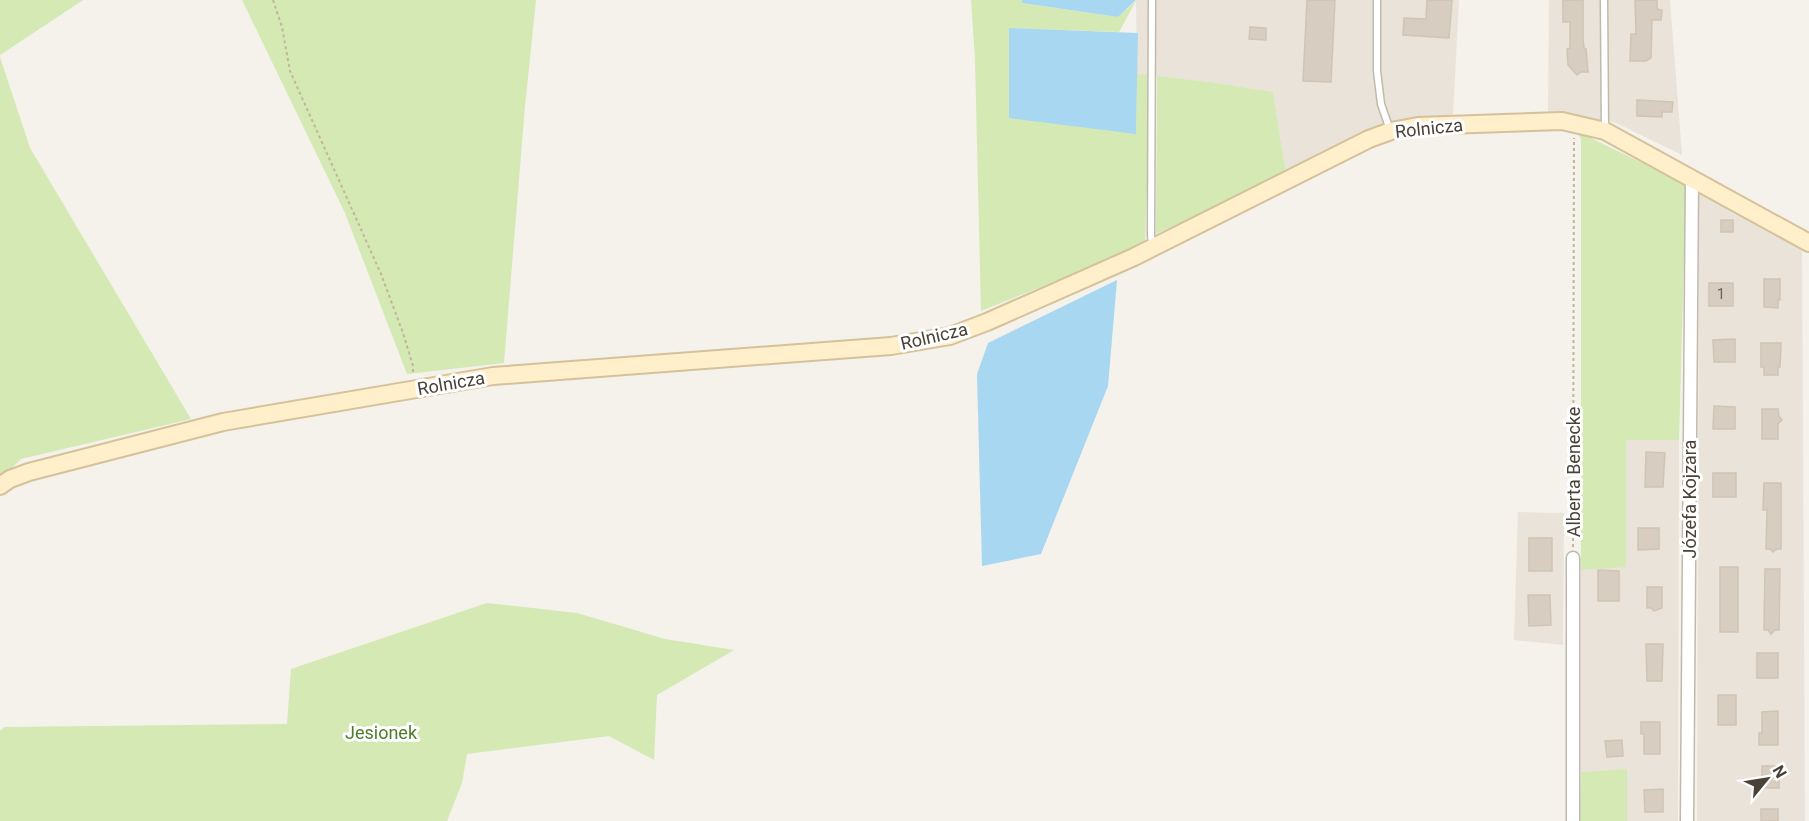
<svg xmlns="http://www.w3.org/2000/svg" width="1809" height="821" font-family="Roboto,sans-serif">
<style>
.residential{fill:#e9e3d9}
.green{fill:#d4e9b4}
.water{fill:#a8d7f1}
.building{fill:#d7cdc0;stroke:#d2c4b3;stroke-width:1.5}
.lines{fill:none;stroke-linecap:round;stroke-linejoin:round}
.lane-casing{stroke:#c1b9ad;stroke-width:9}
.street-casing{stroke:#c1b9ad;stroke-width:15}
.secondary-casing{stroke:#d5c29a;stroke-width:20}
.path{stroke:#c3b49e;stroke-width:2;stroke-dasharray:3 3;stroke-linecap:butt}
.lane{stroke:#fff;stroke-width:6}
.street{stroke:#fff;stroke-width:12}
.secondary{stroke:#ffefcb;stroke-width:16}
.labels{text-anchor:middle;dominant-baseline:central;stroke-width:6;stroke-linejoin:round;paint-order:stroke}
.number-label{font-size:15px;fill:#6d655a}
.street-label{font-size:18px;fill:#4a4238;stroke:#fff}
.park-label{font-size:18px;fill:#4e7d2a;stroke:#fff}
</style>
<rect width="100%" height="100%" fill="#f5f1eb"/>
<path class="residential" d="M 1136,0 L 1459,0 L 1453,115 L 1444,118 L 1372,129 L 1287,181 L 1273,92 L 1210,82 L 1137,74 Z
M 1549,0 L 1670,0 L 1682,155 L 1614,122 L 1548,113 Z
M 1699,193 L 1802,249 L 1805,821 L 1697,821 Z
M 1626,439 L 1679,440 L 1678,821 L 1627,821 L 1626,769 L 1581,772 L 1581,570 L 1626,566 Z
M 1518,512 L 1564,513 L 1563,645 L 1514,640 Z"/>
<path class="green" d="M 0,0 L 83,0 L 0,55 Z
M 242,0 L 536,0 L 525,106 L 504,363 L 407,374 L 345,213 Z
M 971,0 L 1022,0 L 1022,3 L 1118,17 L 1136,1 L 1119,32 L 1009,28 L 1136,133 L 1137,74 L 1151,75 L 1145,245 L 981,311 L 975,59 Z
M 0,57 L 30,148 L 191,419 L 21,459 L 0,479 Z
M 1157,76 L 1210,82 L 1273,92 L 1286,174 L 1156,234 Z
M 1578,132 L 1686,184 L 1679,440 L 1626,440 L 1626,567 L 1581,570 L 1581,139 Z
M 487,603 L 577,613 L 665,639 L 734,650 L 657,695 L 654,760 L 609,736 L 467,754 L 462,783 L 447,821 L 0,821 L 0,731 L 5,727 L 287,724 L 291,669 Z
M 1627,769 L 1627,821 L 1580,821 L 1581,772 Z"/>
<path class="water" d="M 1022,0 L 1136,0 L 1118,17 L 1022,3 Z
M 1009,28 L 1138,33 L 1136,134 L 1009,118 Z
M 1117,280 L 1108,386 L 1041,554 L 982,566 L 977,374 L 988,343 Z"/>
<path class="building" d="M 1307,0 L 1335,0 L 1331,82 L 1303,81 Z
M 1427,0 L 1452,0 L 1449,38 L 1403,35 L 1404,18 L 1426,19 Z
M 1563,0 L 1583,0 L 1583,38 L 1584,48 L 1586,49 L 1588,72 L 1581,72 L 1577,75 L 1568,65 L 1567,49 L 1570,48 L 1570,22 L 1563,22 Z
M 1635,0 L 1657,0 L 1657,9 L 1662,10 L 1661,20 L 1652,20 L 1651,58 L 1646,61 L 1630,61 L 1631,34 L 1636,34 Z
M 1250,27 L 1266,28 L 1266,40 L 1249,39 Z
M 1637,100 L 1673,102 L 1672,112 L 1662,112 L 1662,117 L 1637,116 Z
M 1721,220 L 1733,220 L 1733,232 L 1721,232 Z
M 1764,279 L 1780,279 L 1780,300 L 1778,300 L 1778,308 L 1764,307 Z
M 1709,283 L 1733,283 L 1733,306 L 1709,306 Z
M 1735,339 L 1735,362 L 1714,362 L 1713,340 Z
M 1761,343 L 1781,343 L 1780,367 L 1778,367 L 1778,375 L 1764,375 L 1764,367 L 1761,367 Z
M 1714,406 L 1735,407 L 1735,429 L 1713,429 Z
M 1762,409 L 1778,409 L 1779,416 L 1782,420 L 1778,424 L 1778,439 L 1762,439 Z
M 1646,452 L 1665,453 L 1663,487 L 1645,487 Z
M 1713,473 L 1736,473 L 1736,497 L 1713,497 Z
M 1764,483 L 1781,483 L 1781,549 L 1777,549 L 1773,552 L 1770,549 L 1766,549 L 1767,510 L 1763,510 Z
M 1638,528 L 1659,528 L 1659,549 L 1638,550 Z
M 1529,538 L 1552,538 L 1552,571 L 1529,571 Z
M 1720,567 L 1738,567 L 1738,632 L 1720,632 Z
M 1765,569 L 1780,569 L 1779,630 L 1775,630 L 1771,634 L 1768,630 L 1764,630 Z
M 1598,570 L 1619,571 L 1619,601 L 1598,601 Z
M 1647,587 L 1662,587 L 1662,608 L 1654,611 L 1651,608 L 1647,608 Z
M 1528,595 L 1550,595 L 1551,625 L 1529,626 Z
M 1646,644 L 1663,644 L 1662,681 L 1647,681 Z
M 1757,653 L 1778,653 L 1778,678 L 1757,678 Z
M 1718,695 L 1736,695 L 1736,725 L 1718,725 Z
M 1778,711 L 1778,745 L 1759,745 L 1759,733 L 1762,733 L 1762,712 Z
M 1641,722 L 1660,722 L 1660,754 L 1644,754 L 1644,734 L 1641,734 Z
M 1622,740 L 1623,756 L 1607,757 L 1605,741 Z
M 1762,766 L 1779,766 L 1779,788 L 1762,788 Z
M 1663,789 L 1663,812 L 1645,812 L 1644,790 Z
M 1761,809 L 1778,809 L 1778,821 L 1761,821 Z"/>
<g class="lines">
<defs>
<path id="lane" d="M 1152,0 L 1151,236 L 1153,247
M 1377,0 L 1377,71 L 1381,104 L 1390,130
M 1604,0 L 1605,128"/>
<path id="street" d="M 1573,821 L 1573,558
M 1687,821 L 1692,178"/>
<path id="secondary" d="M 0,486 L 10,479 L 29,472 L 223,422 L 493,376 L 891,346 L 950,336 L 987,322 L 1134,257 L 1369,139 L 1391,131 L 1418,126 L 1562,121 L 1605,131 L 1809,243"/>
</defs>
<use href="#lane" class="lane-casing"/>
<use href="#street" class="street-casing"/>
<use href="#secondary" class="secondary-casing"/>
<path class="path" d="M 273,0 L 282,27 L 290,71 L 381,274 L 403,333 L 413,366 L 413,375
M 1573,547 L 1574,138"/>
<use href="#lane" class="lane"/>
<use href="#street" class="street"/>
<use href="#secondary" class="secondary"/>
</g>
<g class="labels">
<g class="number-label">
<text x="1721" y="294">1</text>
</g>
<g class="street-label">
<text transform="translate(1429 128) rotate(-6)">Rolnicza</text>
<text transform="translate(934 336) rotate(-13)">Rolnicza</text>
<text transform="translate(451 383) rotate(-10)">Rolnicza</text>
<text transform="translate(1573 472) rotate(-90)">Alberta Benecke</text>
<text transform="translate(1689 499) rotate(-90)">Józefa Kojzara</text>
</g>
<g class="park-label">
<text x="381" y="732">Jesionek</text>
</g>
</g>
<g transform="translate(1767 779) rotate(60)" stroke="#ffffff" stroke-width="4.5" paint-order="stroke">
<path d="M0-4.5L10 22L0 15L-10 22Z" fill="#4a4238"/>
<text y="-9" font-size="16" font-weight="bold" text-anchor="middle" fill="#4a4238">N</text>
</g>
</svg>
